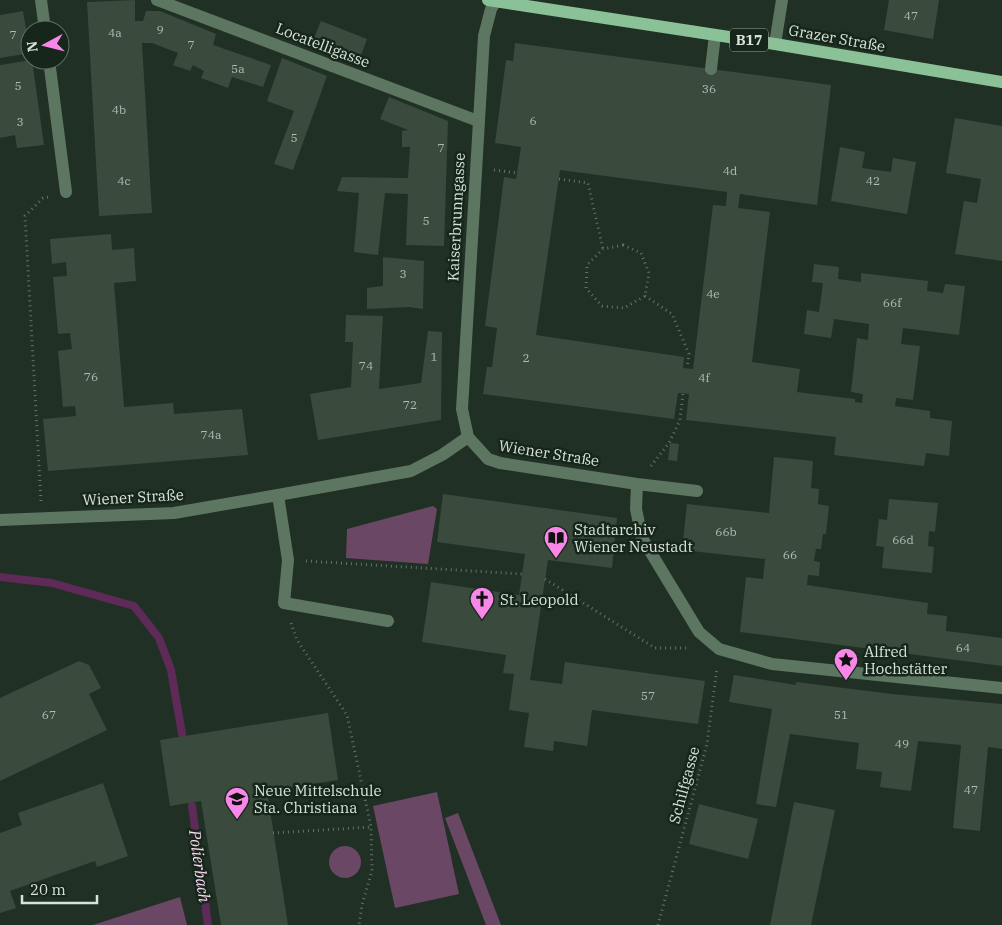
<svg xmlns="http://www.w3.org/2000/svg" width="1002" height="925" font-family="'IBM Plex Serif',serif">
<style>
.green{fill:#6a4764}
.lines{fill:none;stroke-linecap:round;stroke-linejoin:round}
.stream{stroke:#5e2a57;stroke-width:8}
.building{fill:#3a4b3d;fill-rule:evenodd}
.path{stroke:#657368;stroke-width:3;stroke-dasharray:1 4;stroke-linecap:butt}
.minor{stroke:#5d7662;stroke-width:12}
.major{stroke:#8bc196;stroke-width:12}
.labels{text-anchor:middle;dominant-baseline:central;stroke-width:5;stroke-linejoin:round;paint-order:stroke}
.number-label{font-size:12px;fill:#b0bcb2}
.shield{fill:#17261a;stroke:#9eaaa0;stroke-width:1}
.shield-label{font-size:14px;font-weight:bold;fill:#d8e2d9}
.street-label{font-size:15px;fill:#d8e2d9;stroke:#17261a}
.poi-label{font-size:15px;fill:#d8e2d9;stroke:#17261a;text-anchor:start}
.water-label{font-size:16px;font-style:italic;fill:#f9d7f2;stroke:#17261a}
</style>
<rect width="100%" height="100%" fill="#203024"/>
<path class="green" d="M 433,506 L 437,509 L 428,564 L 346,558 L 347,529 Z
M 437,792 L 459,894 L 395,908 L 373,806 Z
M 458,813 L 501,925 L 486,925 L 445,818 Z
M329 862a16 16 0 1 1 32 0a16 16 0 1 1-32 0Z
M 180,897 L 187,925 L 93,925 Z"/>
<g class="lines">
<path class="stream" d="M 0,577 L 52,583 L 134,606 L 159,638 L 171,670 L 182,734
M 192,806 L 208,925"/>
</g>
<path class="building" d="M 135,0 L 135,21 L 143,21 L 146,11 L 160,11 L 216,34 L 213,45 L 271,65 L 263,87 L 232,77 L 228,88 L 201,78 L 204,71 L 193,65 L 190,71 L 173,65 L 178,53 L 152,43 L 142,43 L 152,213 L 99,216 L 87,2 Z
M 889,0 L 939,0 L 933,39 L 884,30 Z
M 23,11 L 30,53 L 0,58 L 0,15 Z
M 321,21 L 367,39 L 359,61 L 312,43 Z
M 515,43 L 831,85 L 817,205 L 740,194 L 738,208 L 770,212 L 752,362 L 800,369 L 797,392 L 855,399 L 855,402 L 862,403 L 863,394 L 851,392 L 857,338 L 868,340 L 869,324 L 834,319 L 831,338 L 804,334 L 807,310 L 819,312 L 823,283 L 812,282 L 814,264 L 839,267 L 838,279 L 861,282 L 861,273 L 928,281 L 927,291 L 943,293 L 945,284 L 965,286 L 959,335 L 903,328 L 901,344 L 920,346 L 913,400 L 896,398 L 895,406 L 930,411 L 930,418 L 952,421 L 949,456 L 926,453 L 924,466 L 834,455 L 836,437 L 686,420 L 689,394 L 683,393 L 678,393 L 674,419 L 483,394 L 487,367 L 492,367 L 497,328 L 485,326 L 504,177 L 516,179 L 521,147 L 495,143 L 506,60 L 513,61 ZM 560,170 L 727,192 L 726,206 L 713,205 L 693,369 L 683,368 L 684,357 L 536,335 Z
M 282,58 L 327,76 L 293,170 L 274,164 L 294,111 L 267,101 Z
M 32,60 L 44,145 L 17,148 L 15,135 L 0,138 L 0,65 Z
M 389,97 L 448,121 L 444,246 L 406,245 L 408,194 L 385,193 L 378,255 L 354,252 L 359,193 L 337,191 L 342,177 L 408,178 L 410,147 L 402,147 L 402,131 L 408,130 L 380,119 Z
M 955,118 L 1002,126 L 1002,261 L 955,254 L 964,201 L 977,203 L 981,179 L 946,173 Z
M 840,147 L 865,152 L 862,168 L 891,172 L 893,158 L 916,162 L 907,214 L 831,201 Z
M 111,234 L 112,250 L 134,248 L 136,281 L 114,283 L 124,407 L 173,403 L 174,414 L 242,409 L 248,455 L 48,471 L 43,419 L 76,416 L 75,406 L 63,407 L 58,351 L 72,349 L 70,333 L 58,334 L 53,277 L 67,276 L 66,262 L 52,264 L 50,239 Z
M 383,257 L 424,261 L 423,309 L 409,307 L 367,309 L 367,288 L 383,286 Z
M 346,315 L 383,316 L 379,389 L 421,383 L 428,331 L 442,332 L 441,420 L 318,440 L 310,394 L 351,387 L 353,342 L 345,342 Z
M 670,443 L 679,444 L 677,461 L 668,460 Z
M 774,457 L 813,461 L 811,488 L 819,489 L 818,504 L 829,506 L 826,534 L 823,534 L 821,549 L 816,549 L 814,561 L 820,562 L 819,576 L 808,575 L 807,585 L 928,603 L 927,614 L 947,616 L 946,631 L 1002,638 L 1002,666 L 740,632 L 746,577 L 763,579 L 765,559 L 682,550 L 687,504 L 769,513 Z
M 443,494 L 617,518 L 612,568 L 548,560 L 530,680 L 562,684 L 565,662 L 705,681 L 698,724 L 592,710 L 587,746 L 554,741 L 553,751 L 524,747 L 529,713 L 509,710 L 514,674 L 503,673 L 506,655 L 422,642 L 431,582 L 519,595 L 525,554 L 437,542 Z
M 889,499 L 938,503 L 935,532 L 929,531 L 928,546 L 934,547 L 932,573 L 882,568 L 884,547 L 876,546 L 879,519 L 887,520 Z
M 79,661 L 89,665 L 101,688 L 89,694 L 107,730 L 0,781 L 0,698 Z
M 734,675 L 796,685 L 796,682 L 892,694 L 1002,704 L 1002,749 L 988,747 L 980,831 L 953,828 L 961,745 L 918,741 L 911,791 L 880,787 L 882,772 L 856,769 L 859,743 L 790,734 L 776,807 L 756,804 L 772,709 L 729,702 Z
M 328,713 L 338,780 L 267,791 L 288,925 L 221,925 L 201,801 L 170,806 L 160,740 Z
M 103,783 L 128,856 L 97,867 L 95,861 L 10,891 L 16,908 L 0,913 L 0,833 L 22,825 L 18,813 Z
M 794,802 L 835,810 L 811,925 L 770,925 Z
M 699,804 L 758,819 L 748,859 L 689,844 Z"/>
<g class="lines">
<path class="path" d="M 494,170 L 517,173
M 559,179 L 588,183 L 603,249
M 623,245 L 641,253 L 649,273 L 645,296 L 624,308 L 602,306 L 586,288 L 587,265 L 603,249 Z
M 645,296 L 672,314 L 689,354 L 687,368
M 651,466 L 669,443 L 680,420 L 683,393
M 41,501 L 25,216 L 43,198 L 49,197
M 306,561 L 522,574
M 545,579 L 655,648 L 690,648
M 291,623 L 297,640 L 347,715 L 371,827 L 372,871 L 362,905 L 359,925
M 273,833 L 371,827
M 658,925 L 707,744 L 717,668"/>
<path class="minor" d="M 41,0 L 45,30
M 157,0 L 478,121
M 775,44 L 782,0
M 49,60 L 66,192
M 711,69 L 715,35
M 468,437 L 462,409 L 484,36 L 491,9 L 496,0
M 468,437 L 488,459 L 500,463 L 637,484 L 697,491
M 637,484 L 636,509 L 642,538 L 699,632 L 719,649 L 772,664 L 1002,688
M 278,495 L 288,560 L 284,603 L 388,621
M 0,520 L 174,513 L 278,495 L 411,471 L 442,455 L 468,437"/>
<path class="major" d="M 488,0 L 775,44 L 1002,82"/>
</g>
<defs>
<symbol id="library-pin" viewBox="-11 -11 22 30"><path d="M0 17L-7.5 6A9.5 9.5 0 1 1 7.5 6Z" fill="#f987e9" stroke="#17261a"/><path d="M-6-4Q-3-5.5-.7-3.5V5Q-3 3-6 4ZM6-4Q3-5.5 .7-3.5V5Q3 3 6 4Z" fill="#111"/></symbol>
<symbol id="church-pin" viewBox="-11 -11 22 30"><path d="M0 17L-7.5 6A9.5 9.5 0 1 1 7.5 6Z" fill="#f987e9" stroke="#17261a"/><path d="M-1.2-6h2.4v3.5h3.3v2.4h-3.3V6h-2.4V-.1h-3.3v-2.4h3.3Z" fill="#111"/></symbol>
<symbol id="sight-pin" viewBox="-11 -11 22 30"><path d="M0 17L-7.5 6A9.5 9.5 0 1 1 7.5 6Z" fill="#f987e9" stroke="#17261a"/><path d="M0-6L1.8-2.2L6-1.7L2.9 1.2L3.7 5.4L0 3.3L-3.7 5.4L-2.9 1.2L-6-1.7L-1.8-2.2Z" fill="#111"/></symbol>
<symbol id="school-pin" viewBox="-11 -11 22 30"><path d="M0 17L-7.5 6A9.5 9.5 0 1 1 7.5 6Z" fill="#f987e9" stroke="#17261a"/><path d="M0-5L7-2L0 1L-7-2ZM-4 1L0 2.5L4 1V4Q0 6-4 4Z" fill="#111"/></symbol>
</defs>
<g fill-rule="evenodd">
<use href="#library-pin" x="542" y="524" width="28" height="38"/>
<use href="#church-pin" x="468" y="585" width="28" height="38"/>
<use href="#sight-pin" x="832" y="646" width="28" height="38"/>
<use href="#school-pin" x="223" y="785" width="28" height="38"/>
</g>
<g class="labels">
<g class="number-label">
<text x="911" y="15">47</text>
<text x="160" y="29">9</text>
<text x="115" y="32">4a</text>
<text x="13" y="34">7</text>
<text x="191" y="44">7</text>
<text x="238" y="68">5a</text>
<text x="18" y="85">5</text>
<text x="709" y="88">36</text>
<text x="119" y="109">4b</text>
<text x="533" y="120">6</text>
<text x="20" y="121">3</text>
<text x="294" y="137">5</text>
<text x="441" y="147">7</text>
<text x="730" y="170">4d</text>
<text x="124" y="180">4c</text>
<text x="873" y="180">42</text>
<text x="426" y="220">5</text>
<text x="403" y="273">3</text>
<text x="713" y="293">4e</text>
<text x="892" y="302">66f</text>
<text x="434" y="356">1</text>
<text x="526" y="357">2</text>
<text x="366" y="365">74</text>
<text x="91" y="376">76</text>
<text x="704" y="377">4f</text>
<text x="410" y="404">72</text>
<text x="211" y="434">74a</text>
<text x="726" y="531">66b</text>
<text x="903" y="539">66d</text>
<text x="790" y="554">66</text>
<text x="963" y="647">64</text>
<text x="648" y="695">57</text>
<text x="49" y="714">67</text>
<text x="841" y="714">51</text>
<text x="902" y="743">49</text>
<text x="971" y="789">47</text>
</g>
<rect class="shield" x="730" y="28.5" width="38" height="23" rx="4"/>
<g class="shield-label">
<text x="749" y="40">B17</text>
</g>
<g class="street-label">
<text transform="translate(837 38) rotate(10)">Grazer Straße</text>
<text transform="translate(323 45) rotate(21)">Locatelligasse</text>
<text transform="translate(456 217) rotate(-87)">Kaiserbrunngasse</text>
<text transform="translate(549 453) rotate(9)">Wiener Straße</text>
<text transform="translate(133 497) rotate(-3)">Wiener Straße</text>
<text transform="translate(684 785) rotate(-75)">Schilfgasse</text>
</g>
<g class="poi-label">
<text x="574" y="529">Stadtarchiv<tspan x="574" dy="17">Wiener Neustadt</tspan></text>
<text x="500" y="599">St. Leopold</text>
<text x="864" y="651">Alfred<tspan x="864" dy="17">Hochstätter</tspan></text>
<text x="254" y="790">Neue Mittelschule<tspan x="254" dy="17">Sta. Christiana</tspan></text>
</g>
<g class="water-label">
<text transform="translate(200 866) rotate(82)">Polierbach</text>
</g>
</g>
<g transform="translate(45 45) rotate(263)"><circle r="24" fill="#17261a" stroke="#647166"/>
<path d="M0-4L9 19L0 12L-9 19Z" fill="#f987e9"/>
<text y="-8" font-size="14" font-weight="bold" text-anchor="middle" fill="#d8e2d9">N</text>
</g>
<path d="M22 895v8h75v-8" fill="none" stroke="#d8e2d9" stroke-width="2.5"/>
<text x="30" y="895" font-size="15" fill="#d8e2d9" stroke="#17261a" stroke-width="4" paint-order="stroke">20 m</text>
</svg>
